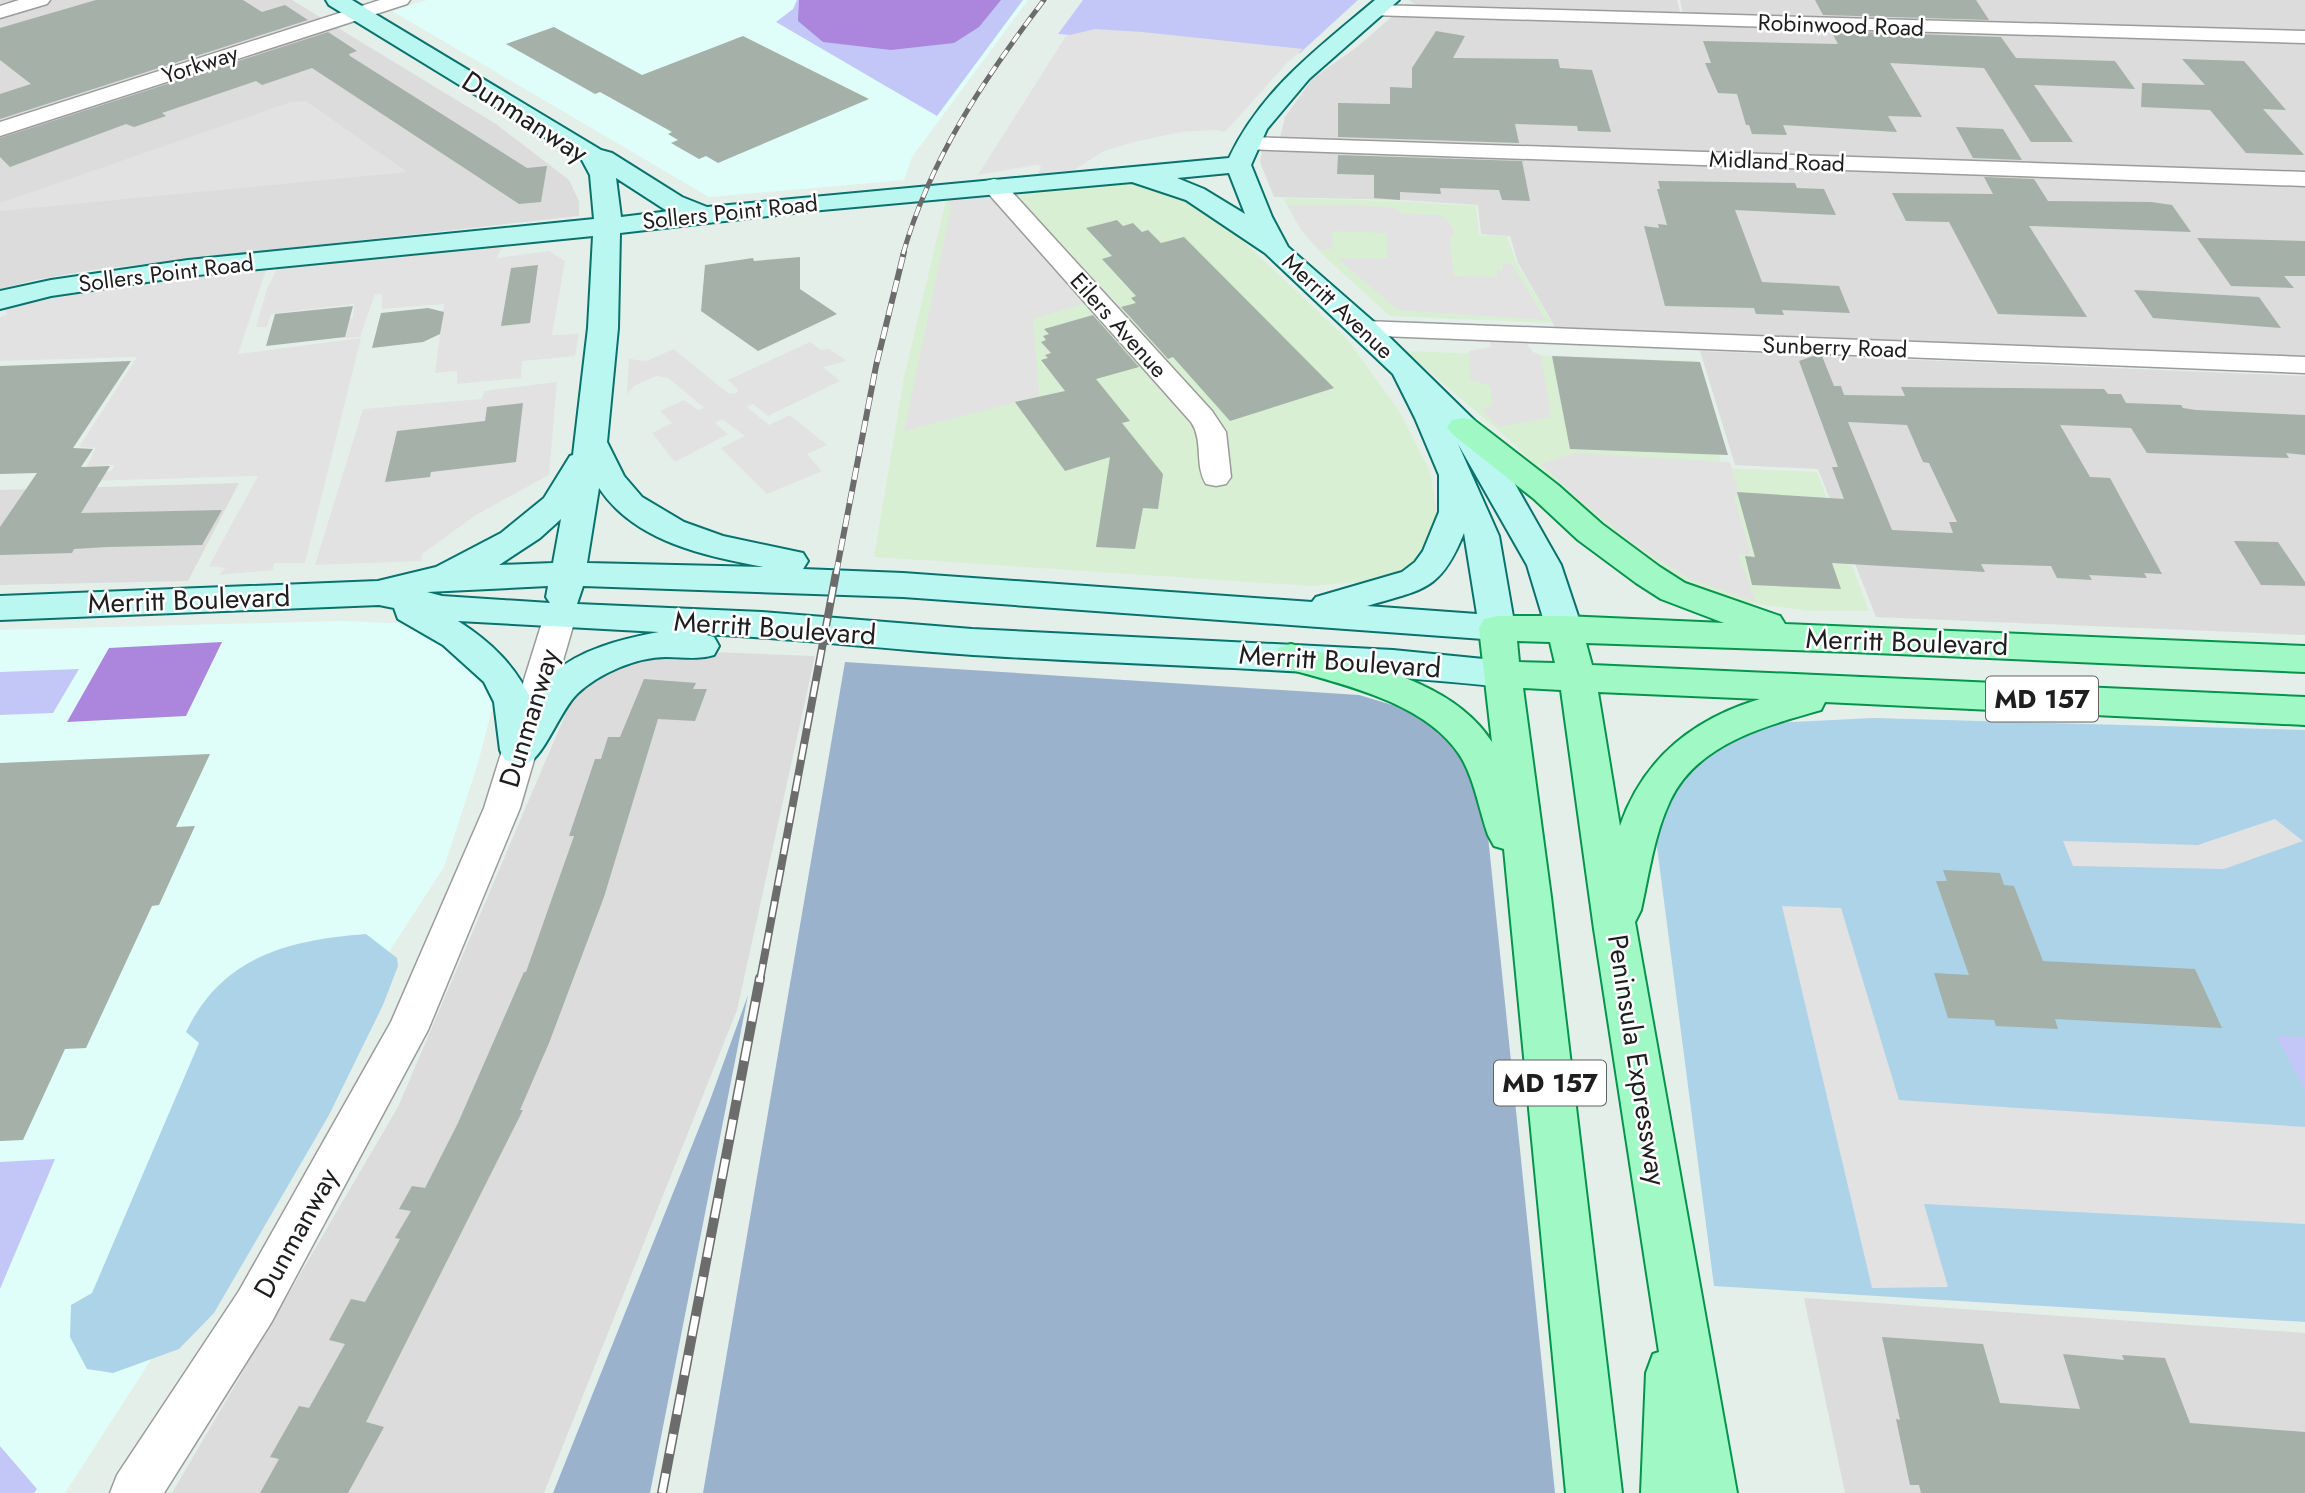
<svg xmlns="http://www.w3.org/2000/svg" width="2305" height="1493" font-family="Jost,sans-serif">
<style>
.residential{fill:#dbdcdb}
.commercial{fill:#d8efd4}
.education{fill:#dffef9}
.grass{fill:#acd3e8}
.forest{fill:#9bb2cd}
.park{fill:#c3c7f8}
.pitch{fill:#ac85dc}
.parking{fill:#e2e2e2}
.building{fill:#a4b0a8;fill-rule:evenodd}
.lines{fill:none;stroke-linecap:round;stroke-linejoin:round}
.street-casing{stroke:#9b9b9b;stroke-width:3}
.secondary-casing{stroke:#08726d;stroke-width:4}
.primary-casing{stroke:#05944d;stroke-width:4}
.street{fill:#fff;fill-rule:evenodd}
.secondary{fill:#baf7f1;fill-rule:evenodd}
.primary{fill:#a0f9c4;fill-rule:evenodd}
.rail-far3-casing{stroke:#6c6c6c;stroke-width:5}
.rail-far2-casing{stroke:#6c6c6c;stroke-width:6}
.rail-far1-casing{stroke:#6c6c6c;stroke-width:8}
.rail-casing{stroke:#6c6c6c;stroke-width:10}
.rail-far3{stroke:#fff;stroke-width:3.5;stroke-dasharray:10;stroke-linecap:butt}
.rail-far2{stroke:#fff;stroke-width:4.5;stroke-dasharray:12;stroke-linecap:butt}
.rail-far1{stroke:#fff;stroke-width:5;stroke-dasharray:16;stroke-linecap:butt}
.rail{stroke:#fff;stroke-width:7;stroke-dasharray:20;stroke-linecap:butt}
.labels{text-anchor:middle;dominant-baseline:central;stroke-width:5;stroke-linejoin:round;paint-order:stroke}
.far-street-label{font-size:23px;fill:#1e1e1e;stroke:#fff}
.shield{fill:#fff;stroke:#626262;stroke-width:2}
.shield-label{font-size:26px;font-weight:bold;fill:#1e1e1e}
.street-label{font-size:28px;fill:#1e1e1e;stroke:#fff}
</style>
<rect width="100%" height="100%" fill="#e5efea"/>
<path class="residential" d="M 0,0 L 292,0 L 496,124 L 569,180 L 579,201 L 579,216 L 92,270 L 35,280 L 0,289 Z
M 1409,0 L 1677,0 L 1681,15 L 1421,8 Z
M 1680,0 L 2305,0 L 2305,34 L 1683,15 Z
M 1395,14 L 2305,42 L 2305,175 L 1279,142 L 1285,117 L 1312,79 L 1357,47 Z
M 1263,146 L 2305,183 L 2305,356 L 1555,327 L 1518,263 L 1510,236 L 1481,234 L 1478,205 L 1402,200 L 1274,197 L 1260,162 Z
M 1700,351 L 2305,376 L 2305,635 L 1876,617 L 1818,469 L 1735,465 Z
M 239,483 L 188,581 L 0,585 L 0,490 Z
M 662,650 L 815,656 L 737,1010 L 544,1493 L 172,1493 L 398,1107 L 569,706 L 583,683 L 610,663 Z
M 1804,1298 L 2305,1333 L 2305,1493 L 1845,1493 Z"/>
<path class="commercial" d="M 1095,182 L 1142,182 L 1208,208 L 1347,339 L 1398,409 L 1429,469 L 1440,525 L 1425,557 L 1384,580 L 1310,586 L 874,557 L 904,377 L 947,196 Z
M 1283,198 L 1401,201 L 1476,206 L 1479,235 L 1507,236 L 1516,262 L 1552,323 L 1390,316 L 1324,256 L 1301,230 Z
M 1405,351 L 1697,361 L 1722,468 L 1817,472 L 1869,611 L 1809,611 L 1719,599 L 1667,574 L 1569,499 L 1513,443 Z"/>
<path class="education" d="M 427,0 L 1028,0 L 912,157 L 904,180 L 709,197 L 392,11 Z
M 344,621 L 415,624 L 483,667 L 494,701 L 478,763 L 444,867 L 379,967 L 154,1355 L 65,1493 L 0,1493 L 0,630 Z"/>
<path class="grass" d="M 1873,718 L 2305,730 L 2305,1322 L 1714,1286 L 1654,824 L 1687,766 L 1755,724 Z
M 366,934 L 397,958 L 398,966 L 383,1005 L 329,1115 L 214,1313 L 179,1349 L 113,1373 L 87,1369 L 70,1337 L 71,1305 L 92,1293 L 199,1043 L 186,1032 C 222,956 289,940 366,934 Z"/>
<path class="forest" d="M 845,662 L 1359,695 L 1406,709 L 1447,732 L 1473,761 L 1487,826 L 1555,1493 L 703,1493 Z
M 748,995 L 650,1493 L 553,1493 L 709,1103 Z"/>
<path class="park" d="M 797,0 L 1023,0 L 937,116 L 776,22 L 793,9 Z
M 1083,0 L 1358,0 L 1300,53 L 1058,34 Z
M 79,669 L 53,713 L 0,715 L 0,672 Z
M 2276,1036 L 2305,1037 L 2305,1090 Z
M 55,1159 L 0,1289 L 0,1162 Z
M 0,1446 L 37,1489 L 34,1493 L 0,1493 Z"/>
<path class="pitch" d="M 799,0 L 1001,0 L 979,27 L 954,43 L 891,50 L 823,42 L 798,21 Z
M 222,642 L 186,716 L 67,722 L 109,648 Z"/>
<path class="parking" d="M 1095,29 L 1142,32 L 1303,49 L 1287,63 L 1225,132 L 1216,130 L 1181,132 L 1134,142 L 1104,151 L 1074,170 L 1038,174 L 1041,166 L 1036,165 L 978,175 L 1066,36 Z
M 306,101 L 407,172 L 0,211 L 0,203 L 291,102 Z
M 992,193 L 1083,304 L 1033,319 L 1039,396 L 904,431 L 951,208 L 946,198 Z
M 1288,205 L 1354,205 L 1396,208 L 1401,214 L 1440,215 L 1450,223 L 1454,233 L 1449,240 L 1454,276 L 1497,277 L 1497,270 L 1502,270 L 1503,264 L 1512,264 L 1545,320 L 1398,310 L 1337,258 L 1388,258 L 1386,233 L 1331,231 L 1333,249 L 1319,250 L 1301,230 Z
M 507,246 L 501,249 L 497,258 L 549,251 L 565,261 L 552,335 L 579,334 L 575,356 L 522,361 L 521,378 L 457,384 L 457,371 L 435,373 L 444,304 L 382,309 L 382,294 L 375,294 L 360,337 L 343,338 L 347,320 L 353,318 L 354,304 L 271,314 L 267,327 L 256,327 L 267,289 L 279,265 Z
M 267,267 L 238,354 L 361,338 L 305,563 L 274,563 L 273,570 L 219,575 L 225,568 L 209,566 L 258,476 L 85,481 L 90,474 L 111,471 L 115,465 L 87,466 L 96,448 L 79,447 L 137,357 L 0,361 L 0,317 L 7,315 L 4,307 L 87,287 Z
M 1489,340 L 1526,343 L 1533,352 L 1541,355 L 1551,417 L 1498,427 L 1482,409 L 1492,406 L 1491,386 L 1470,380 L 1469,351 L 1491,347 Z
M 810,342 L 821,350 L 829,349 L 847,361 L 823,367 L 840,381 L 768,416 L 753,404 L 747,407 L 769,425 L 790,415 L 827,445 L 807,454 L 822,471 L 767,494 L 721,448 L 745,436 L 723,420 L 717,421 L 716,424 L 728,434 L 675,462 L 652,433 L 672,423 L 660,411 L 684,400 L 698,410 L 704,408 L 668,378 L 656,376 L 634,386 L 627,394 L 629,359 L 646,361 L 674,349 L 729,394 L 737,393 L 738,390 L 728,380 Z
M 557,382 L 549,475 L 476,515 L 422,554 L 421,561 L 315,565 L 363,409 L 482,399 L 484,391 Z
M 1575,453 L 1730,462 L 1740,496 L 1734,496 L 1751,555 L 1738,554 L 1756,602 L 1690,579 L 1637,546 L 1576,497 L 1541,464 Z
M 2275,819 L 2303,841 L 2224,869 L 2073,866 L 2063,841 L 2198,845 Z
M 1782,906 L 1841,908 L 1899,1100 L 2305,1127 L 2305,1224 L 1924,1204 L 1948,1287 L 1872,1288 Z"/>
<path class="building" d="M 96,0 L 243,0 L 262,12 L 285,5 L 308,20 L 0,119 L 0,94 L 31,84 L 0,60 L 0,28 Z
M 1815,0 L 1976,0 L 1989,20 L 1823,15 Z
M 554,27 L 642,75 L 743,36 L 869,99 L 718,163 L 706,156 L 699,159 L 671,143 L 678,140 L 668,134 L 672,132 L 600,92 L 595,94 L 506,44 Z
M 1436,31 L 1465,36 L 1453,58 L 1558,59 L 1560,68 L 1592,70 L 1611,132 L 1578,131 L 1577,126 L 1515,124 L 1519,143 L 1338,137 L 1338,103 L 1390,104 L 1390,87 L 1412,88 L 1412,68 Z
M 1831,31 L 2001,37 L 2016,58 L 2115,61 L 2135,89 L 2034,85 L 2073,142 L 2031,142 L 1984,68 L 1890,63 L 1922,117 L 1888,116 L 1897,132 L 1783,125 L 1787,135 L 1752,134 L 1749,125 L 1746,125 L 1737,94 L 1718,93 L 1705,63 L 1711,63 L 1703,41 L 1838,44 Z
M 328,32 L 357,51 L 349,54 L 350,56 L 527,168 L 547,166 L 541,202 L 519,204 L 312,68 L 262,85 L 256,81 L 162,113 L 166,116 L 134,127 L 126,124 L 10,167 L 0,157 L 0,138 Z
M 2182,59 L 2244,61 L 2286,110 L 2263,109 L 2304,155 L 2246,153 L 2210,110 L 2141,107 L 2142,83 L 2205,85 Z
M 1956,127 L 2003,129 L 2022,160 L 1973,158 Z
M 1338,155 L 1522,161 L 1530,201 L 1502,200 L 1499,190 L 1440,188 L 1441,194 L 1400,192 L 1400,200 L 1374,198 L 1374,175 L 1337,174 Z
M 1984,177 L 2034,179 L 2048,201 L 2151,202 L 2172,205 L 2191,232 L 2029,226 L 2087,317 L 1998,314 L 1949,222 L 1906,221 L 1892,193 L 1993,194 Z
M 1658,181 L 1795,183 L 1797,188 L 1824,189 L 1836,215 L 1735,210 L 1762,282 L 1839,286 L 1850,313 L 1782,310 L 1784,315 L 1756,314 L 1754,308 L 1665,306 L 1644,226 L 1659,228 L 1658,224 L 1667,225 L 1657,189 L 1660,189 Z
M 1117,220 L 1123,226 L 1133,223 L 1142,232 L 1148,230 L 1161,243 L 1184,237 L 1334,388 L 1230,421 L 1173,357 L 1168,359 L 1121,307 L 1136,303 L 1131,298 L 1136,296 L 1102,259 L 1112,256 L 1086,228 Z
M 2197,238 L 2305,241 L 2305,276 L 2284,276 L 2294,288 L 2231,286 Z
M 800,257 L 800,289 L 837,314 L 758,351 L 701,311 L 705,265 L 753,258 L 754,261 Z
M 538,265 L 530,323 L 501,326 L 511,268 Z
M 2134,290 L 2259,297 L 2281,328 L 2153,318 Z
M 353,306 L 345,337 L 266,346 L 275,314 Z
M 428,308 L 444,312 L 440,334 L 423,342 L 372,348 L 381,313 Z
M 1093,315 L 1139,367 L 1096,379 L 1130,421 L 1122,423 L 1163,474 L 1158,509 L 1143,508 L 1135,549 L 1096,547 L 1110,457 L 1065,471 L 1015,402 L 1065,391 L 1041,360 L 1048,358 L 1045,355 L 1051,353 L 1041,342 L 1046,340 L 1043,336 L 1049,334 L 1044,329 Z
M 1552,356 L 1700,362 L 1728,455 L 1570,449 Z
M 1813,356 L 1822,356 L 1834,386 L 1841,386 L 1844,395 L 1905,396 L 1901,387 L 2104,389 L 2108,394 L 2121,394 L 2126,403 L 2181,405 L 2183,408 L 2196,410 L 2305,415 L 2305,455 L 2286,453 L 2289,458 L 2147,453 L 2131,428 L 2060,425 L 2090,477 L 2110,478 L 2162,574 L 2144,573 L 2147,578 L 2089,575 L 2092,580 L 2057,578 L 2051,566 L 1981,564 L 1985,572 L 1832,563 L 1841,589 L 1752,585 L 1745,556 L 1755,557 L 1737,492 L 1844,499 L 1832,467 L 1838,467 L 1799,361 ZM 1848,422 L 1907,425 L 1923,462 L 1929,463 L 1957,522 L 1949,522 L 1953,533 L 1892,530 Z
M 131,361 L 73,448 L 93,449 L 81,467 L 110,466 L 81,513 L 222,510 L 202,545 L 107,547 L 74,549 L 72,553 L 0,555 L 0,527 L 37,473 L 0,474 L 0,366 Z
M 523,403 L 516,462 L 431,472 L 430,477 L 385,482 L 397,431 L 485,421 L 487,407 Z
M 2234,541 L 2278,542 L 2305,582 L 2305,586 L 2261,585 Z
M 644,679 L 696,683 L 693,689 L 707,689 L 695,721 L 658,719 L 604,897 L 549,1043 L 520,1110 L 523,1110 L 366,1422 L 384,1427 L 348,1493 L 260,1493 L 279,1459 L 270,1457 L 299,1406 L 309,1408 L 345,1344 L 329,1340 L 351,1299 L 365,1302 L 400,1239 L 395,1238 L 411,1211 L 399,1209 L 412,1186 L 425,1188 L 458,1123 L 524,972 L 526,972 L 574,836 L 569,836 L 595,759 L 601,759 L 608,737 L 620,737 Z
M 210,754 L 176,827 L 195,826 L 159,905 L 152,906 L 86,1048 L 65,1049 L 23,1140 L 0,1141 L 0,763 Z
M 1943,870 L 2000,873 L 2004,885 L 2014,886 L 2043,961 L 2195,969 L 2222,1028 L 2055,1019 L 2058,1029 L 1996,1026 L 1994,1020 L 1948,1018 L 1934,973 L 1969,975 L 1936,881 L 1947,881 Z
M 1882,1337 L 1983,1344 L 2000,1403 L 2080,1409 L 2063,1354 L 2124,1360 L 2122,1355 L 2165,1358 L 2190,1423 L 2305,1432 L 2305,1493 L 1921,1493 L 1919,1485 L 1910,1485 L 1896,1419 L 1900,1420 Z"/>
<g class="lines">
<defs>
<path id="street" d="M 19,0 L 50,0 L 47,4 L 0,18 L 0,6 Z
M 380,0 L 410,0 L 407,4 L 0,136 L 0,122 Z
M 1377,5 L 2305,31 L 2305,43 L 1370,15 L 1367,11 L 1370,7 Z
M 1249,137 L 2305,172 L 2305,186 L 1241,149 L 1238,144 L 1241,139 Z
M 994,179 L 1002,181 L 1212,411 L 1226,432 L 1231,477 L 1226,484 L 1216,486 L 1206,484 C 1194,465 1204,441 1191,422 L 986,191 L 982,186 L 986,181 Z
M 1365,321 L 2305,357 L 2305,373 L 1356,335 L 1352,329 L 1356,323 Z
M 560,605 L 571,608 L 576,616 L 520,808 L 428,1030 L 271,1323 L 164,1493 L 110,1493 L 117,1475 L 239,1291 L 391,1022 L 484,808 L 544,616 L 549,608 Z"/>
<path id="secondary" d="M 326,0 L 352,0 L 601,150 L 612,153 L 682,197 L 707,207 L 1229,158 C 1262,89 1317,49 1375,0 L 1399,0 L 1309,79 L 1267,129 L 1251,165 L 1272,217 L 1288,247 L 1375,323 L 1474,420 L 1511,477 L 1561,565 L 1582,628 L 1577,637 L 1564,640 L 1551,637 L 1546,628 L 1527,565 L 1458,444 L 1499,536 L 1515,628 L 1510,637 L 1497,640 L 903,597 L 583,586 L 577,604 L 762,612 L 972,629 L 1393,650 L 1504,661 L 1517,665 L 1522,674 L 1517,683 L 1504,687 C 1328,669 1150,666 973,655 C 883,649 793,638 703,634 L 714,637 L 719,646 L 714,655 C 697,660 683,657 666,657 C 636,657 598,674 577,694 C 562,708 546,751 531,761 C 523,766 514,763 505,760 L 500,750 L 494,702 L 484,682 L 443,645 L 398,619 L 394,608 L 379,605 L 0,620 L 0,596 L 378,581 L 436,567 L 501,533 L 544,498 L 570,456 L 573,455 L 588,328 L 593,236 L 188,276 L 51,296 L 0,309 L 0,291 L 51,280 L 188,260 L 594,219 L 590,175 L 582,160 L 329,5 ZM 1229,173 L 1245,214 L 1204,189 L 1177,178 ZM 616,178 L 664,209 L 670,211 L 621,217 ZM 1132,182 L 1186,200 L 1265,253 L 1393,374 L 1415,418 L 1439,475 L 1439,512 L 1423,551 L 1415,562 L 1402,572 L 1316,597 L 1312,602 L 903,573 L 803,569 L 808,561 L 803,553 L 723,536 L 684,522 L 642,497 L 624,476 L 607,442 L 618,328 L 620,233 L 811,211 ZM 599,488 C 635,542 705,556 764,567 L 587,563 ZM 561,519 L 553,563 L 499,565 L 540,538 ZM 1464,533 L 1477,614 L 1367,606 C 1423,589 1440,592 1464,533 ZM 548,586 L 546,597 L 550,603 L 442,596 L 427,592 ZM 458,621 L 659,632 C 622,639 580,649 551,675 C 543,682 538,693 532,702 C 516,666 491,642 458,621 Z"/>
<path id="primary" d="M 1463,418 L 1474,420 L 1558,485 L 1602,524 L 1660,567 L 1685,583 L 1780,616 L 1785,624 L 2305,646 L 2305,672 L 1852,652 L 1586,643 L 1592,665 L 2305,697 L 2305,725 L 1825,702 L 1821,710 C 1766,726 1697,743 1670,801 C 1654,835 1649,874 1641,910 L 1635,922 L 1737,1493 L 1641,1493 L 1646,1373 L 1653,1354 L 1659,1352 L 1594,929 L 1561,690 L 1523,688 L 1551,897 L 1622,1493 L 1566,1493 L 1504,849 L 1494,846 L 1488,835 C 1479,810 1474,776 1459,754 C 1423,700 1336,683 1278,666 L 1273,657 L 1278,648 L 1291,644 C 1359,664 1451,678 1492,742 L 1479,628 L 1484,619 L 1497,616 L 1564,616 L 1724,623 L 1661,599 L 1636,583 L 1578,540 L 1534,499 L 1452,434 L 1447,427 L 1452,420 ZM 1517,641 L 1550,642 L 1555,663 L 1519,662 ZM 1598,692 L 1760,699 C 1693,719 1643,759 1620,826 Z"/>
</defs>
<use href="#street" class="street-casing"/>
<use href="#secondary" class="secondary-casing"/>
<use href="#primary" class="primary-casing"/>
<use href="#street" class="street"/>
<use href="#secondary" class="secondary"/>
<use href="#primary" class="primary"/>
<defs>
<path id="rail-far3" d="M 903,254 C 931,157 984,79 1044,0"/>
<path id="rail-far2" d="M 836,574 L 876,366 L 904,252"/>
<path id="rail-far1" d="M 760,980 L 836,573"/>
<path id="rail" d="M 662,1493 L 760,978"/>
</defs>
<use href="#rail-far3" class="rail-far3-casing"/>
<use href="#rail-far2" class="rail-far2-casing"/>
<use href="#rail-far1" class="rail-far1-casing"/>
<use href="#rail" class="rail-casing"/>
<use href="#rail-far3" class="rail-far3"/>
<use href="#rail-far2" class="rail-far2"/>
<use href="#rail-far1" class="rail-far1"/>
<use href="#rail" class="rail"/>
</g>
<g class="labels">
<g class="far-street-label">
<text transform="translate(1841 25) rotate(2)">Robinwood Road</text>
<text transform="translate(200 64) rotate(-18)">Yorkway</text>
<text transform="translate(1777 161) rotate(2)">Midland Road</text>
<text transform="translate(730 212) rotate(-6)">Sollers Point Road</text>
<text transform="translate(166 273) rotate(-7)">Sollers Point Road</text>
<text transform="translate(1338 306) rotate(43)">Merritt Avenue</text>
<text transform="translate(1119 325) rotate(48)">Eilers Avenue</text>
<text transform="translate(1835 347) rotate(2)">Sunberry Road</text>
</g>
<g class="shield">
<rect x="1986" y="676.5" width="112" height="45" rx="5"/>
<rect x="1494" y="1060.5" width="112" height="45" rx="5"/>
</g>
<g class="shield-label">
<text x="2042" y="699">MD 157</text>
<text x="1550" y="1083">MD 157</text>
</g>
<g class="street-label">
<text transform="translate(525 117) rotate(33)">Dunmanway</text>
<text transform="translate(189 600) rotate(-2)">Merritt Boulevard</text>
<text transform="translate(775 628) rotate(4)">Merritt Boulevard</text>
<text transform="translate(1907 642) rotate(2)">Merritt Boulevard</text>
<text transform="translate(1340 661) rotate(4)">Merritt Boulevard</text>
<text transform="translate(529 718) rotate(-73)">Dunmanway</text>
<text transform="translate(1637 1060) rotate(81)">Peninsula Expressway</text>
<text transform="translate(296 1233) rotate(-61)">Dunmanway</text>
</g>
</g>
</svg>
